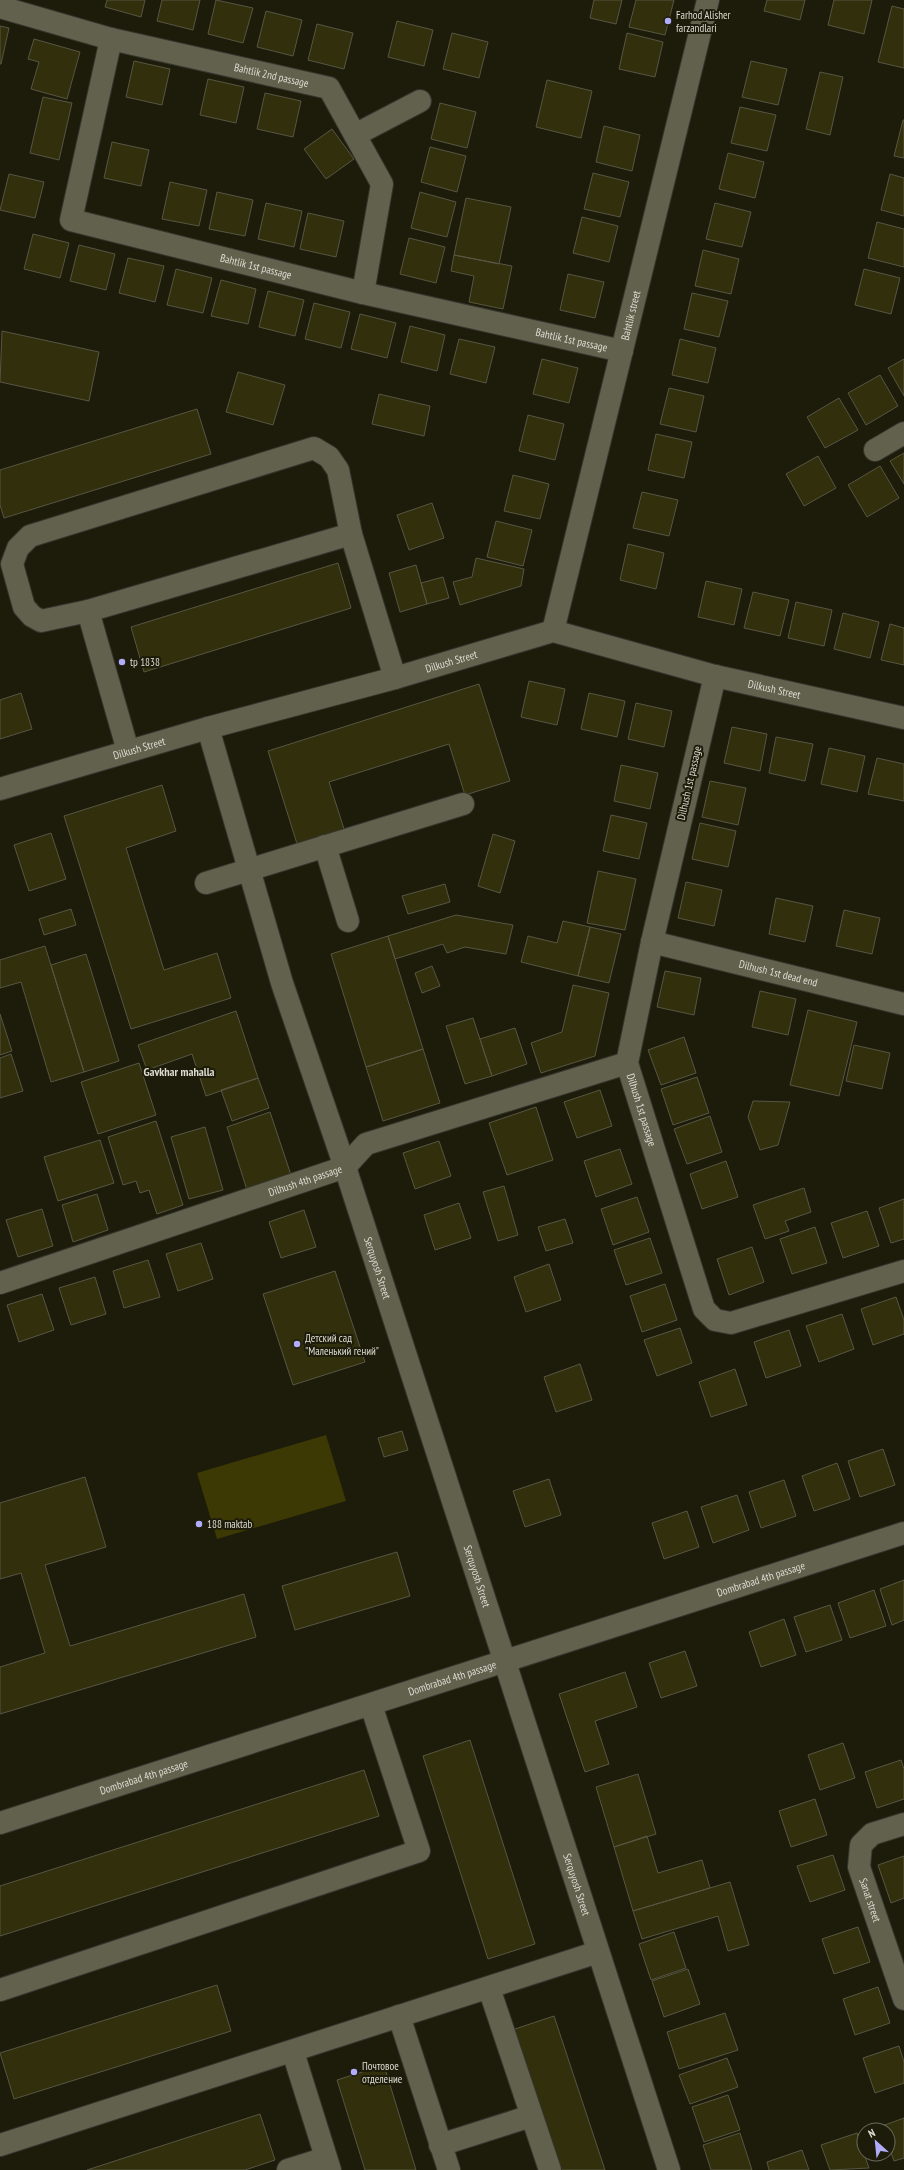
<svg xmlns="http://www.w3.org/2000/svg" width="904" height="2170" font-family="'PT Sans Narrow',sans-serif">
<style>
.green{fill:#3c3904}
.building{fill:#312f0c;stroke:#575643}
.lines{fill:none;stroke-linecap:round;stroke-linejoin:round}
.minor-casing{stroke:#36352e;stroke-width:24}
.minor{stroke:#62614e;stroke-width:22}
.poi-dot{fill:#b2adf9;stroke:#1d1c0b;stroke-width:1.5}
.labels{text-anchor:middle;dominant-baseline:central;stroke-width:4;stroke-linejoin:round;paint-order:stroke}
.poi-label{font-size:11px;fill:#dcdcd1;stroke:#1d1c0b;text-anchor:start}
.street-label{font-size:11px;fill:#dcdcd1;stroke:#1d1c0b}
.neighbourhood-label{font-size:12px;font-weight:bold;fill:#dcdcd1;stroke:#1d1c0b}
</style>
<rect width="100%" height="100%" fill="#1d1c0b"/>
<path class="green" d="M 326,1435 L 346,1501 L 217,1539 L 197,1473 Z"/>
<path class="building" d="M 107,0 L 145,0 L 141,17 L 105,7 Z
M 162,0 L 200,0 L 193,30 L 157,21 Z
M 216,0 L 253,8 L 243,43 L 208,34 Z
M 594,0 L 622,0 L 616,24 L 590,18 Z
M 636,0 L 674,0 L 665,35 L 629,27 Z
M 767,0 L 805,0 L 800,20 L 764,11 Z
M 834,0 L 872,0 L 864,34 L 828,25 Z
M 892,6 L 904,9 L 904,68 L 878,62 Z
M 266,11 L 302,20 L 293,56 L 257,47 Z
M 397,21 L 433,30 L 424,66 L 388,57 Z
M 317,24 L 353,33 L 344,69 L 308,60 Z
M 0,26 L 9,28 L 1,64 L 0,64 Z
M 452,33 L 488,42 L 479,78 L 443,69 Z
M 627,33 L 663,42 L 655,77 L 619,69 Z
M 34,39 L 80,52 L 67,99 L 31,89 L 39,62 L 28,59 Z
M 134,61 L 170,69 L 162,105 L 126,97 Z
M 751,61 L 787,69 L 778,105 L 742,97 Z
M 820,72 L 843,77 L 830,135 L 806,129 Z
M 208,79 L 244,87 L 236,123 L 200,115 Z
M 547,80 L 592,91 L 581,138 L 536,127 Z
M 265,93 L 301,101 L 293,137 L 257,129 Z
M 43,97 L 72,103 L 59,160 L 30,153 Z
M 440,103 L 476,112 L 467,148 L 431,139 Z
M 740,107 L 776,115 L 767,151 L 731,143 Z
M 903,120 L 904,120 L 904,158 L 894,156 Z
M 604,126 L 640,135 L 632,171 L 596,162 Z
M 332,129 L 354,159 L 326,179 L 304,149 Z
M 112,142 L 149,150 L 141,186 L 104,178 Z
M 430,147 L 466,156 L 457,192 L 421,182 Z
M 728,153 L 764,162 L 755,198 L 719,189 Z
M 593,173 L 629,182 L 620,217 L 584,209 Z
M 9,174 L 44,182 L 35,218 L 0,210 Z
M 890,174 L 904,178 L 904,216 L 881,210 Z
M 170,182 L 207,190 L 199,226 L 162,219 Z
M 217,192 L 253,200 L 245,236 L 209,229 Z
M 420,192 L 456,202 L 447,237 L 411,228 Z
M 466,198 L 511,207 L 499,264 L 454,255 Z
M 266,203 L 302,211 L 294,247 L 258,239 Z
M 715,203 L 751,212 L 742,247 L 706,239 Z
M 308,213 L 344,221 L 336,257 L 300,249 Z
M 582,217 L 618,226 L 609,262 L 573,253 Z
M 877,222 L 904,229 L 904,267 L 868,258 Z
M 33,234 L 69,243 L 60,278 L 24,269 Z
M 409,238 L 445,247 L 436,283 L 400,274 Z
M 79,245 L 115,254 L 106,290 L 70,281 Z
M 703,250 L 739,259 L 731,294 L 695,286 Z
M 454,255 L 512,266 L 503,309 L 469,302 L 474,276 L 451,271 Z
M 128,258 L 164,266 L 155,302 L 119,293 Z
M 176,269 L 212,278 L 203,313 L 167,305 Z
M 864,269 L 900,278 L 891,314 L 855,305 Z
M 568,274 L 604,282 L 595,318 L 560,310 Z
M 221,280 L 256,289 L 248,324 L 211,316 Z
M 268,291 L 304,300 L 295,336 L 259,327 Z
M 692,293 L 728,301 L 719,337 L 684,329 Z
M 314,303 L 350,312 L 341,348 L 305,339 Z
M 360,314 L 396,323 L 387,358 L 351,349 Z
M 410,326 L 445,335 L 437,371 L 401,362 Z
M 2,331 L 99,352 L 89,401 L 0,382 Z
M 459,339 L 495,347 L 486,383 L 450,374 Z
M 680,339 L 716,348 L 708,383 L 672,375 Z
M 542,359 L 578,368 L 569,403 L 533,394 Z
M 904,359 L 904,396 L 888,368 Z
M 238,372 L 285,385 L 273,425 L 226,412 Z
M 880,375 L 898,406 L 866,425 L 848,393 Z
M 669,388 L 704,396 L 696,432 L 660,424 Z
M 379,394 L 430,406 L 424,436 L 372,424 Z
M 839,398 L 858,430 L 825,448 L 807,417 Z
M 197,409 L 211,454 L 4,518 L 0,505 L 0,470 Z
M 528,415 L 564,424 L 555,460 L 519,451 Z
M 656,434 L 692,442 L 684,478 L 648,470 Z
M 904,453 L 904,484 L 890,461 Z
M 818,456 L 836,488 L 804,506 L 786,474 Z
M 880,466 L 899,498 L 867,517 L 848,485 Z
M 513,475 L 549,484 L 540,519 L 504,511 Z
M 642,492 L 678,500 L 669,536 L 633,528 Z
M 432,503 L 444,538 L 409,550 L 397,515 Z
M 496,521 L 532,530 L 523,566 L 487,557 Z
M 628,544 L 664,553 L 656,589 L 620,580 Z
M 476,558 L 524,569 L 521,586 L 460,605 L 453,582 L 472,577 Z
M 338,563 L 351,608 L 144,672 L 131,627 Z
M 416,565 L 427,604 L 400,612 L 389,573 Z
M 443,577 L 449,598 L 427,604 L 421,583 Z
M 706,581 L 742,589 L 734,625 L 698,617 Z
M 753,592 L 789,600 L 780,636 L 744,628 Z
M 796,602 L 832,610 L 824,646 L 788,638 Z
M 843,613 L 879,622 L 870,658 L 834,649 Z
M 890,624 L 904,628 L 904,665 L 881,660 Z
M 529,681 L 565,689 L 557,725 L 521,717 Z
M 479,684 L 510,781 L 465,795 L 449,744 L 329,782 L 345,832 L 298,847 L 268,751 Z
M 21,693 L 32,729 L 0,739 L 0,700 Z
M 589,693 L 625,701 L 617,737 L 581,729 Z
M 636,703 L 672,711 L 664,747 L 628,739 Z
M 732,727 L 767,734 L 760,771 L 724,763 Z
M 776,737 L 813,744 L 805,781 L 769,773 Z
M 829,748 L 865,756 L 857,792 L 821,784 Z
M 877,758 L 904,764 L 904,801 L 868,794 Z
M 621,765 L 658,773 L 650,809 L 614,801 Z
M 710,781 L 746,788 L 738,825 L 702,817 Z
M 162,785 L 176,831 L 126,848 L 164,970 L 217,953 L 231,998 L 131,1029 L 64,816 Z
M 611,815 L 647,823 L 639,859 L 603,851 Z
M 700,823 L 736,831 L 728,867 L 692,859 Z
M 51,833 L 66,879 L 29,891 L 14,845 Z
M 493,834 L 515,841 L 500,893 L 478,886 Z
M 598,871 L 636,879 L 625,930 L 587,923 Z
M 686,882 L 722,890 L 714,926 L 678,918 Z
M 445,884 L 450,902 L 408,914 L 402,896 Z
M 776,898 L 813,906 L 805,942 L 769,934 Z
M 71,909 L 76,925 L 44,935 L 39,919 Z
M 844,910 L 880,918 L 872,954 L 836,946 Z
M 456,915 L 513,925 L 506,954 L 465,947 L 447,953 L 443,944 L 395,959 L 388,936 Z
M 563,921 L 590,927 L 578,976 L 521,962 L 528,936 L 557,943 Z
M 590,927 L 621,934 L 609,983 L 578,976 Z
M 388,936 L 423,1049 L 366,1067 L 331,954 Z
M 45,946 L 84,1072 L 51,1082 L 21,982 L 0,988 L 0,960 Z
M 86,954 L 119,1061 L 84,1072 L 51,965 Z
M 432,966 L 440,986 L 422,993 L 415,973 Z
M 665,971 L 701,978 L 694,1015 L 657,1007 Z
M 573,985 L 609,993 L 595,1056 L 541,1073 L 531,1043 L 562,1032 Z
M 760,991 L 796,999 L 788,1035 L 752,1027 Z
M 808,1010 L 857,1022 L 839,1096 L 790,1085 Z
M 236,1011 L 258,1078 L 206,1096 L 192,1054 L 147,1070 L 138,1045 Z
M 0,1014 L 12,1051 L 0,1055 Z
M 473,1018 L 492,1076 L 465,1084 L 446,1026 Z
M 515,1028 L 527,1064 L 492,1076 L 480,1039 Z
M 684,1037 L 696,1073 L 661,1085 L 648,1050 Z
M 854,1045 L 890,1053 L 882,1089 L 846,1081 Z
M 423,1049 L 440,1103 L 383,1121 L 366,1067 Z
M 11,1054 L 23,1091 L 0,1098 L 0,1058 Z
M 139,1063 L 156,1115 L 98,1134 L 81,1082 Z
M 697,1077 L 709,1113 L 673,1125 L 661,1089 Z
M 258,1078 L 269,1108 L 232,1121 L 221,1090 Z
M 600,1090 L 612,1126 L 577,1138 L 564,1102 Z
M 753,1101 L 790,1102 L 778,1145 L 760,1150 L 748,1117 Z
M 536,1107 L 553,1160 L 507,1175 L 489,1123 Z
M 270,1112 L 291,1175 L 247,1190 L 227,1127 Z
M 710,1116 L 722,1152 L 687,1164 L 674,1129 Z
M 156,1121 L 183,1205 L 157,1214 L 149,1190 L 140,1193 L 136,1181 L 123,1185 L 108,1137 Z
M 205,1127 L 223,1190 L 189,1199 L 171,1137 Z
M 100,1140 L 114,1183 L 58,1201 L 44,1157 Z
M 439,1141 L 451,1176 L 415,1189 L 403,1153 Z
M 620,1149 L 632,1184 L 596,1197 L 584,1161 Z
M 726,1161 L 738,1197 L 702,1209 L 690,1174 Z
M 504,1186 L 518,1235 L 498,1241 L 483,1192 Z
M 804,1188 L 811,1212 L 785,1221 L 789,1231 L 765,1239 L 753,1205 Z
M 97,1194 L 108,1230 L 73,1242 L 62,1205 Z
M 637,1197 L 649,1232 L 613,1245 L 601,1209 Z
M 904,1199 L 904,1239 L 891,1243 L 879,1208 Z
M 459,1203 L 471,1238 L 435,1250 L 424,1215 Z
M 42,1209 L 53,1246 L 18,1257 L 6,1220 Z
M 304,1210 L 316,1247 L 281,1258 L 269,1222 Z
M 867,1211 L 879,1246 L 843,1258 L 831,1223 Z
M 565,1219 L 573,1243 L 546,1251 L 538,1227 Z
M 815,1227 L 827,1263 L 792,1274 L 780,1239 Z
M 650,1238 L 662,1273 L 626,1285 L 614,1250 Z
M 201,1243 L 213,1279 L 178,1291 L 166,1254 Z
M 752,1247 L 764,1282 L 729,1295 L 717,1259 Z
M 148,1260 L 160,1297 L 124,1308 L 113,1271 Z
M 549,1264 L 561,1300 L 526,1312 L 514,1277 Z
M 335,1271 L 365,1362 L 293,1385 L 263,1294 Z
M 95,1277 L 106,1314 L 71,1325 L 59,1288 Z
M 665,1284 L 677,1320 L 642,1332 L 630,1296 Z
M 42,1294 L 54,1330 L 19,1342 L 7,1305 Z
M 896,1297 L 904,1320 L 904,1334 L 873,1345 L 861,1309 Z
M 842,1314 L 854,1349 L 819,1362 L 806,1326 Z
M 680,1328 L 692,1363 L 657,1376 L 644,1340 Z
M 789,1330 L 801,1366 L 766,1378 L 754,1342 Z
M 580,1364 L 592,1400 L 556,1412 L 544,1377 Z
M 735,1369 L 747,1405 L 711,1417 L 699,1382 Z
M 402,1431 L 408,1450 L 384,1457 L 378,1438 Z
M 883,1449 L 895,1485 L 860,1497 L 848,1461 Z
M 837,1463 L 850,1499 L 814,1511 L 802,1476 Z
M 85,1477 L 106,1547 L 45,1565 L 70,1646 L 244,1594 L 256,1637 L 0,1714 L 0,1667 L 45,1653 L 21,1573 L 0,1579 L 0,1503 Z
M 549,1479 L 561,1515 L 525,1527 L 513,1491 Z
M 784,1480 L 796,1516 L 761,1528 L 749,1492 Z
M 737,1495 L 749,1530 L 713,1543 L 701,1507 Z
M 687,1511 L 699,1547 L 664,1559 L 652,1523 Z
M 397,1552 L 410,1596 L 295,1630 L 282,1586 Z
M 904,1580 L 904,1620 L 892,1625 L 880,1589 Z
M 874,1590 L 886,1626 L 850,1638 L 838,1603 Z
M 830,1605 L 842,1640 L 806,1652 L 794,1617 Z
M 784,1619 L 796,1655 L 761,1667 L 749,1632 Z
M 685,1651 L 697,1686 L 661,1698 L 649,1663 Z
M 625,1672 L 637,1707 L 595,1721 L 609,1764 L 585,1772 L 559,1694 Z
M 470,1740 L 535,1944 L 488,1959 L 423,1756 Z
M 843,1743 L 855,1778 L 820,1790 L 808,1755 Z
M 901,1760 L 904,1769 L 904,1799 L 877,1808 L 865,1772 Z
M 364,1770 L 379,1816 L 0,1936 L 0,1886 Z
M 638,1774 L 656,1834 L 614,1847 L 596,1787 Z
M 815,1799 L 827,1835 L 791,1847 L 779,1811 Z
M 647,1836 L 658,1873 L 702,1860 L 710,1888 L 633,1911 L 614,1847 Z
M 833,1855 L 845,1890 L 810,1902 L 797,1866 Z
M 904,1856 L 904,1898 L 891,1903 L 878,1865 Z
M 730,1882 L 749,1945 L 728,1951 L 718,1916 L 642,1939 L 633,1911 Z
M 858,1927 L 870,1962 L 834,1974 L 822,1939 Z
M 674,1932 L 686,1968 L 651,1980 L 639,1944 Z
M 688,1969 L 700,2004 L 664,2017 L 652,1981 Z
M 217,1985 L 231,2031 L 14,2099 L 0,2053 Z
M 878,1987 L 890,2023 L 855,2035 L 843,1999 Z
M 725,2013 L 738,2050 L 679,2069 L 667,2032 Z
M 554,2016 L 605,2170 L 559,2170 L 512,2030 Z
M 899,2046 L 904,2062 L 904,2083 L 875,2093 L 863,2058 Z
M 727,2058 L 738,2087 L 690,2104 L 679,2075 Z
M 384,2065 L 416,2170 L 365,2170 L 337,2080 Z
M 728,2095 L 740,2130 L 704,2142 L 692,2107 Z
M 260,2114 L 275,2160 L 245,2170 L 87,2170 Z
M 904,2118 L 904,2158 L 894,2161 L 888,2144 L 888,2130 L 883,2130 L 882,2126 Z
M 740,2133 L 752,2170 L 711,2170 L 703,2145 Z
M 857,2133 L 869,2168 L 830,2170 L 821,2145 Z
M 802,2150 L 809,2170 L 769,2170 L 767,2162 Z"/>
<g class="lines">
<defs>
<g id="minor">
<path id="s1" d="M 0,7 L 111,39 L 329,88 L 382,184 L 363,293"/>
<path id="s2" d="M 111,39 L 71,220 L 363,293 L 622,351"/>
<path d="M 355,135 L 420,101"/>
<path d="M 875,450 L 904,433"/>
<path d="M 88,611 L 351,534"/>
<path id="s3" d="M 553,631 L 708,0"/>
<path id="s4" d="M 715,676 L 652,942 L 627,1063 L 704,1309 L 715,1320 L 731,1323 L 904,1271"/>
<path id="s5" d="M 208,728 L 282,983 L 345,1167 L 669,2170"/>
<path d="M 128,751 L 88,611 L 41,621 L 32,616 L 24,607 L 12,564 L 18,548 L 30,536 L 314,448 L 329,457 L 338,470 L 351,534 L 395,678"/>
<path id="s6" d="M 0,789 L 208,728 L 395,678 L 553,631 L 715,676 L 904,718"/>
<path d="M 325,846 L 348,921"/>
<path d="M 206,883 L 463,804"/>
<path id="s7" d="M 652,942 L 904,1004"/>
<path id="s8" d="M 0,1283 L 345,1167 L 366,1144 L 627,1063"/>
<path id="s9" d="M 0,1823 L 904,1533"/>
<path id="s10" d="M 904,1824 L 872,1834 L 861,1845 L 859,1867 L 904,1999"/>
<path d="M 489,1988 L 550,2170"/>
<path d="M 0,1990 L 419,1851 L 371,1705"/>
<path d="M 399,2016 L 449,2170"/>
<path d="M 293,2052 L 330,2170"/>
<path d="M 0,2145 C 200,2082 399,2017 598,1952"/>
<path d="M 440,2145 L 531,2116"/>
<path d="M 288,2170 L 326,2158"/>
</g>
</defs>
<use href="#minor" class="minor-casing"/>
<use href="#minor" class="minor"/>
</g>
<g class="poi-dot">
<circle cx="668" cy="21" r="4"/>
<circle cx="122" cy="662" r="4"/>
<circle cx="297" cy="1344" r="4"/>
<circle cx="199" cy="1524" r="4"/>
<circle cx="354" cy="2072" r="4"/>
</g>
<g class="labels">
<g class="poi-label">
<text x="676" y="15">Farhod Alisher<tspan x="676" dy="13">farzandlari</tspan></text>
<text x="130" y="662">tp 1838</text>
<text x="305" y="1338">Детский сад<tspan x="305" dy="13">"Маленький гений"</tspan></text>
<text x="207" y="1524">188 maktab</text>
<text x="362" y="2066">Почтовое<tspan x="362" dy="13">отделение</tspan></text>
</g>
<g class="street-label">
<text stroke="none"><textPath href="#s1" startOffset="280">Bahtlik 2nd passage</textPath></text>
<text stroke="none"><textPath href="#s2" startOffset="376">Bahtlik 1st passage</textPath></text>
<text stroke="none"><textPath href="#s3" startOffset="325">Bahtlik street</textPath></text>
<text stroke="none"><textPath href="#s2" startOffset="700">Bahtlik 1st passage</textPath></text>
<text stroke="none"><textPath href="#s6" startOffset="469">Dilkush Street</textPath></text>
<text stroke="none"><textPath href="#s6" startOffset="804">Dilkush Street</textPath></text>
<text stroke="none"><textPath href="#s6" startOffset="145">Dilkush Street</textPath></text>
<text transform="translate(689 783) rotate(-77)">Dilhush 1st passage</text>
<text stroke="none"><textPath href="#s7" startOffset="130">Dilhush 1st dead end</textPath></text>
<text stroke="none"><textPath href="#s4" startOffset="446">Dilhush 1st passage</textPath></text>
<text stroke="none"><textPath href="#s8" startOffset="322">Dilhush 4th passage</textPath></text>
<text stroke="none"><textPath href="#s5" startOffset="566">Serquyosh Street</textPath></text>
<text stroke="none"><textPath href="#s5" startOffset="890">Serquyosh Street</textPath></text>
<text stroke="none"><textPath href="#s9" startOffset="799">Dombrabad 4th passage</textPath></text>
<text stroke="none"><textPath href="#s9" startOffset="475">Dombrabad 4th passage</textPath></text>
<text stroke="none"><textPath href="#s9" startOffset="151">Dombrabad 4th passage</textPath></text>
<text stroke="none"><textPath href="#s5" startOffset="1214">Serquyosh Street</textPath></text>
<text stroke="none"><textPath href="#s10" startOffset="106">Sanat street</textPath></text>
</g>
<g class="neighbourhood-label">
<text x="179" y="1071">Gavkhar mahalla</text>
</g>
</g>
<g transform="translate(876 2142) rotate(333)"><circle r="19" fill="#1d1c0b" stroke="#69695a"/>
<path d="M0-3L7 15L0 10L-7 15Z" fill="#b2adf9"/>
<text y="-6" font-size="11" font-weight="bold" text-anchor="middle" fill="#dcdcd1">N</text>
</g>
</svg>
